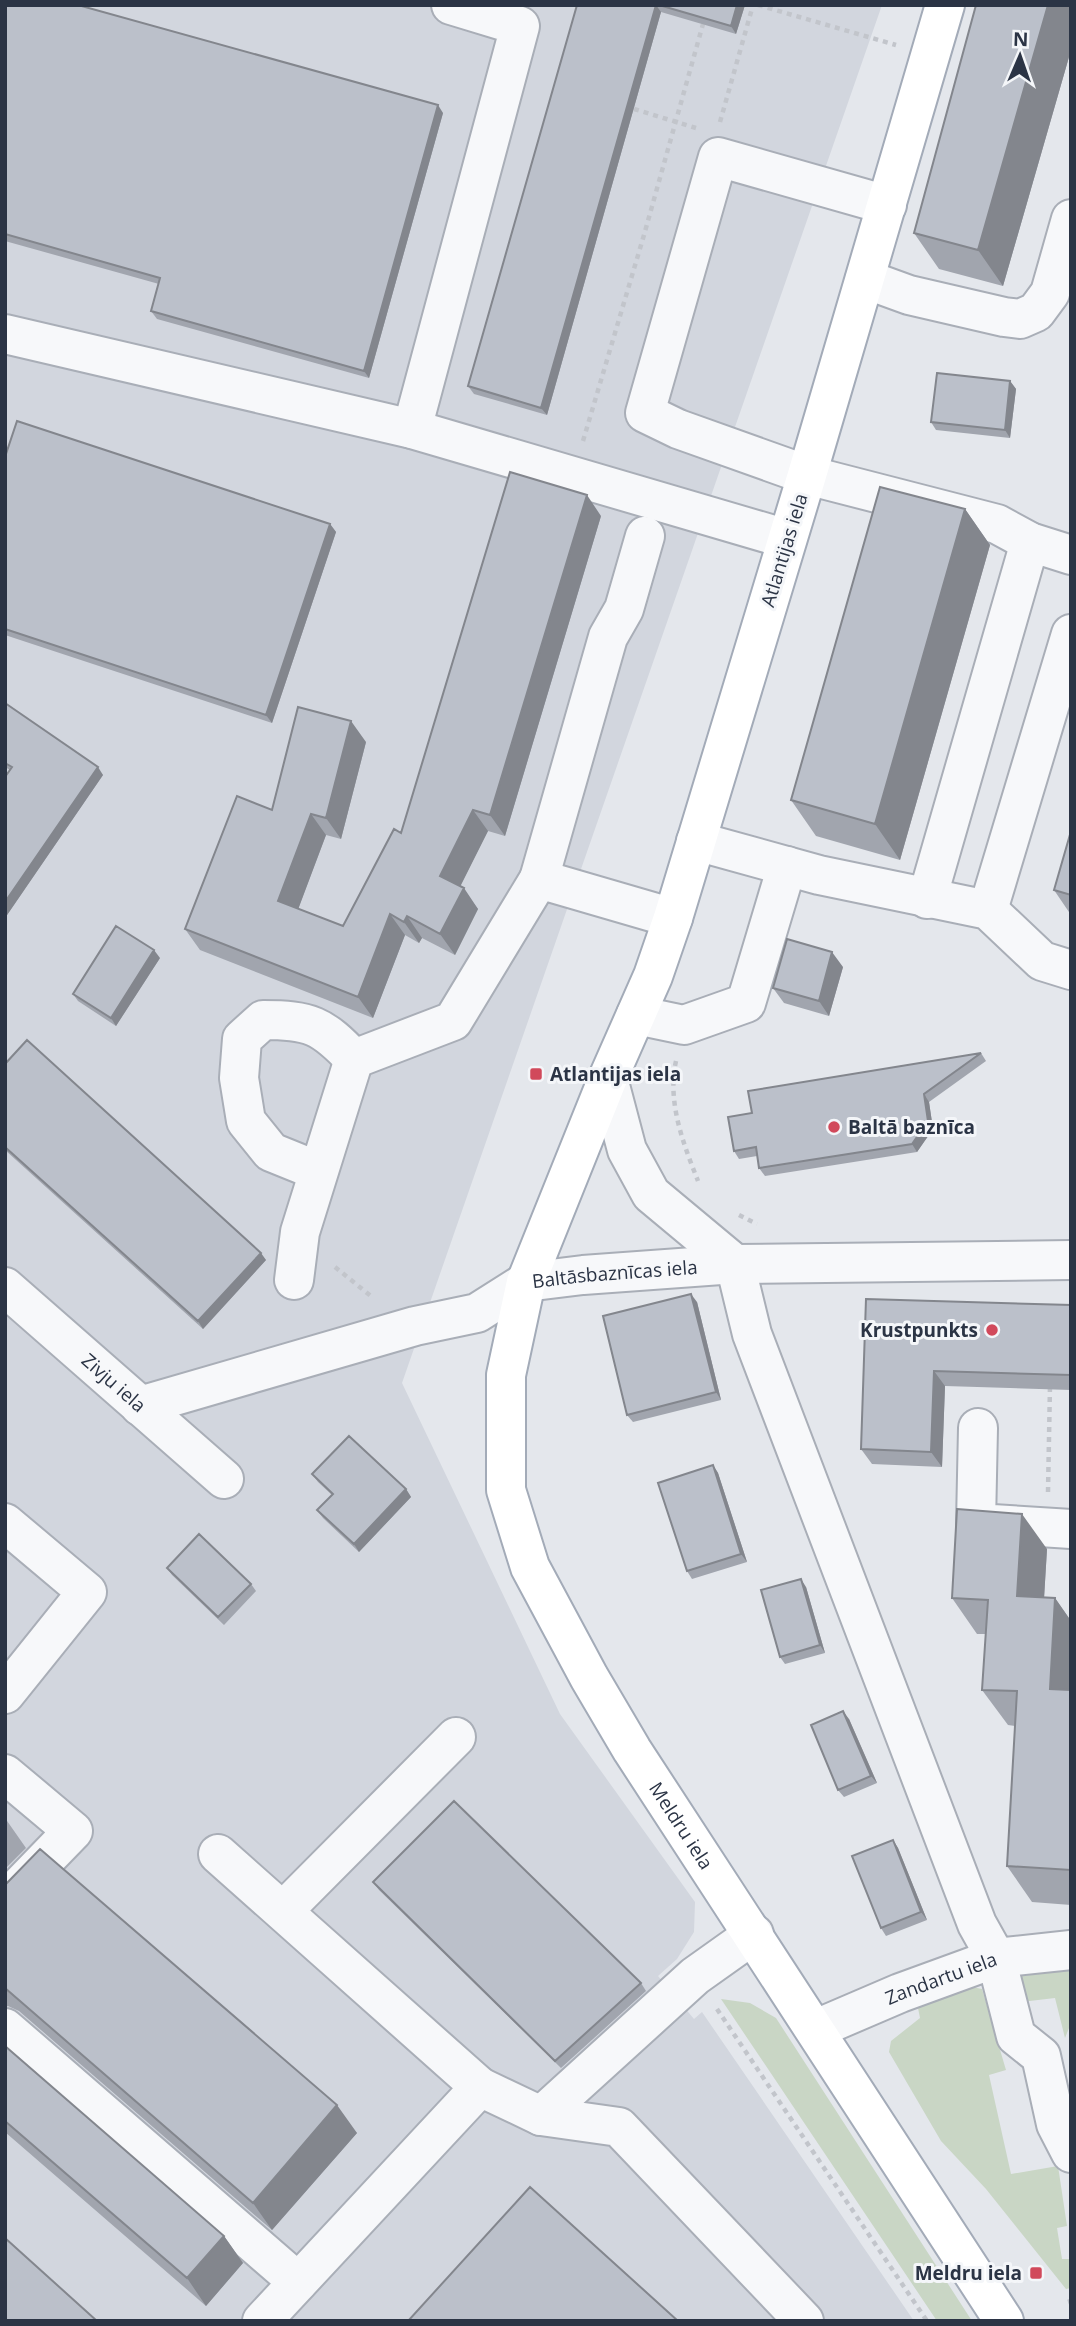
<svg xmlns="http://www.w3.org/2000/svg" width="1076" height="2326" font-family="'Open Sans',sans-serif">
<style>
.built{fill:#d2d6de}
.green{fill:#c9d6c5}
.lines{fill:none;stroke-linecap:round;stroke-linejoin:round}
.minor-casing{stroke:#a9aeb7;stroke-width:42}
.major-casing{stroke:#a3abb8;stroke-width:42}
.path{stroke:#c2c5cb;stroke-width:4.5;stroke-dasharray:5 5;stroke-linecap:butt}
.minor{stroke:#f7f8fa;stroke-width:38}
.major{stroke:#fff;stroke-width:38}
.wall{fill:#a1a5ae}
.shaded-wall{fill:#83868d}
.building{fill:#bbc0ca;stroke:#83868d;stroke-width:2}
.poi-dot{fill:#d1495b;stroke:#f4f6f9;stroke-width:2.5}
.labels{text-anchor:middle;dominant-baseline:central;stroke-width:6;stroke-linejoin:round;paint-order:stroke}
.street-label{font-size:19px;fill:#2b3445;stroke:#f4f6f9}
.poi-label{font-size:19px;font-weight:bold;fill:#2b3445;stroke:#f4f6f9;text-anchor:start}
</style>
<rect width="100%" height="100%" fill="#e4e7ec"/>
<path class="built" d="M 5,5 L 882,5 L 402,1383 L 560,1714 L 695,1902 L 694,1932 L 677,1959 L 658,1976 L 694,2019 L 702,2012 L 914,2321 L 5,2321 Z"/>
<path class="green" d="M 1071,1969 L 1071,2023 L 1065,2038 L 1055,1998 L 1021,2002 L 1016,1977 Z
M 972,1987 L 982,1989 L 1006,2070 L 989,2075 L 1011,2174 L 1058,2166 L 1067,2226 L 1057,2228 L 1062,2259 L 1071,2259 L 1071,2288 L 1066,2289 L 986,2189 L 941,2141 L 889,2052 L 891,2041 L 920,2018 L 918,2008 Z
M 721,1999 L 750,2003 L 776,2018 L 972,2321 L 937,2321 Z"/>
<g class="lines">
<defs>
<g id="minor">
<path d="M 887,205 L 718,157 L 645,413 L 678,429 L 807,475 L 997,524 L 1030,542 L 1071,555"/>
<path d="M 865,279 L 909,295 L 1004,317 L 1020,319 L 1036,312 L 1050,293 L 1071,219"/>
<path d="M 5,334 L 412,429 L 787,539"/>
<path d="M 412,429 L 520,26 L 451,5"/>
<path d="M 696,841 L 819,875 L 988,910 L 1042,961 L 1071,970"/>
<path d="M 539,879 L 608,637 L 624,609 L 645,536"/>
<path d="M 927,899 L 1030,542"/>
<path d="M 988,910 L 1071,634"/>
<path d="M 636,1015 L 684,1025 L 746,1003 L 787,866"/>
<path d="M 608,1078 L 627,1150 L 651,1194 L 735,1264"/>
<path d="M 318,1171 L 271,1152 L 246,1121 L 239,1078 L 242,1039 L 263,1020 C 310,1020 322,1025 354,1059"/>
<path d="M 735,1264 L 752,1334 L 977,1924 L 996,1958 L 1016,2036 L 1041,2056 L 1056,2124 L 1071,2153"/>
<path d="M 294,1280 L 300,1232 L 354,1059 L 453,1021 L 539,879 L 673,918"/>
<path id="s1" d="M 5,1287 L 224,1479"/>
<path id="s2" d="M 140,1406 L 415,1326 L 477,1313 L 526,1282 L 583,1275 L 735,1264 L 1071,1260"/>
<path d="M 978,1428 L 976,1523 L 1071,1529"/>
<path d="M 5,1523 L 87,1592 L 5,1694"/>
<path d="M 5,1774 L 73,1831 L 5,1901"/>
<path d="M 218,1854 L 480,2087"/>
<path d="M 283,1911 L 456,1737"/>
<path d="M 5,2028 L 298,2282"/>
<path id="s3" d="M 816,2029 L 900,1993 L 996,1958 L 1071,1950"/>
<path d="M 541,2116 L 695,1976 L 754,1934"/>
<path d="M 262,2321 L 480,2087 L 541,2116 L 619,2127 L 804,2321"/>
</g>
<g id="major">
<path id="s4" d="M 945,5 L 807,475 L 673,918 L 653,976 L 608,1078 L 526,1282 L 506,1375 L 506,1490 L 530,1567 L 589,1677 L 632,1750 L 1004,2321"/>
</g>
</defs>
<use href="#minor" class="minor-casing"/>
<use href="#major" class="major-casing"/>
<path class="path" d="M 758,5 L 896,45
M 634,109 L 696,128
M 720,122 L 753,5
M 583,441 L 644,235 L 703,24
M 676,1061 C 667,1102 683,1143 698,1181
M 739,1215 L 757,1224
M 335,1267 L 372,1297
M 1048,1492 L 1050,1385
M 717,2009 L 927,2321
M 1068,2302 L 1071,2301"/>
<use href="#minor" class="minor"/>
<use href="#major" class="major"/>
</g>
<path class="wall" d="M 5,5 L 443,113 L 369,378 L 157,319 L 151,311 L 159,284 L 5,241 Z
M 577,5 L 745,5 L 736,34 L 661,12 L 547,415 L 474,394 L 468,386 Z
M 1071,5 L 1071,50 L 1003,286 L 939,269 L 914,233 Z
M 1010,381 L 1016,389 L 1010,438 L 936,430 L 931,422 Z
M 5,457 L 330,524 L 336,532 L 272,723 L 5,635 Z
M 965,509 L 990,545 L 900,860 L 816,836 L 791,800 Z
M 601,516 L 505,836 L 488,831 L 460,886 L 478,909 L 455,955 L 422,938 L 419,943 L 405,935 L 373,1018 L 200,950 L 185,929 L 272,810 L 366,742 L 341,839 L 326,835 L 298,909 L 343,926 Z
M 5,703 L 103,775 L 5,918 L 5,777 L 10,770 L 5,767 Z
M 1071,831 L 1071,915 L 1054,890 Z
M 160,958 L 116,1026 L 78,1001 L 73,994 Z
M 843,967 L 829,1016 L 784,1003 L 773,988 Z
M 981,1053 L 986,1061 L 929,1102 L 933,1129 L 917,1152 L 765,1176 L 759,1168 L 757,1156 L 739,1159 L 734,1151 L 752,1113 Z
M 5,1064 L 266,1260 L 203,1329 L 5,1150 Z
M 866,1299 L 1071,1305 L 1071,1390 L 945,1386 L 942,1467 L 872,1464 L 861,1449 Z
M 697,1302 L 721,1400 L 633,1422 L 627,1415 Z
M 713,1465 L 718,1473 L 747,1562 L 692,1579 L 687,1571 Z
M 312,1474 L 406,1489 L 411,1497 L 359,1552 L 323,1518 L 317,1510 L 332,1495 L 318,1482 Z
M 1047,1549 L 1044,1598 L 1055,1598 L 1071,1621 L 1071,1905 L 1032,1902 L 1007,1866 L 1015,1726 L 1008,1725 L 982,1690 L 986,1634 L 977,1634 L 952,1598 Z
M 167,1568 L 251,1584 L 256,1591 L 224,1625 L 172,1575 Z
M 806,1587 L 825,1653 L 785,1664 L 780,1657 Z
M 849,1719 L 877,1783 L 844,1797 L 838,1790 Z
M 5,1818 L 26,1848 L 5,1869 Z
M 893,1840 L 898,1848 L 927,1920 L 886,1936 L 881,1928 Z
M 373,1882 L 641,1983 L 646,1991 L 561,2068 L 379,1890 Z
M 5,1885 L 357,2133 L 272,2230 L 19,2011 L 8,2006 L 5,2007 Z
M 5,2046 L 224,2236 L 243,2263 L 206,2306 L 5,2132 Z"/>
<path class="shaded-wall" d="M 656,5 L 661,12 L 547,415 L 541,408 Z
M 737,5 L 745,5 L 736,34 L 731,26 Z
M 1048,5 L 1071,5 L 1071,50 L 1003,286 L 978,250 Z
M 438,105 L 443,113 L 369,378 L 364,371 Z
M 1010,381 L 1016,389 L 1010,438 L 1005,430 Z
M 587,495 L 601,516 L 505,836 L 490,815 Z
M 965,509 L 990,545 L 900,860 L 875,824 Z
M 330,524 L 336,532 L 272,723 L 266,715 Z
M 351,721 L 366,742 L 341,839 L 326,818 Z
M 98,767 L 103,775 L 5,918 L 5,902 Z
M 473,810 L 488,831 L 455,897 L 440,876 Z
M 311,814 L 326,835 L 293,923 L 278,901 Z
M 464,888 L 478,909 L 455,955 L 440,934 Z
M 390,914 L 405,935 L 373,1018 L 358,997 Z
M 407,916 L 422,938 L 419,943 L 404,922 Z
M 154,950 L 160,958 L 116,1026 L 111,1018 Z
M 832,952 L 843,967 L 829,1016 L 819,1001 Z
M 924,1094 L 929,1102 L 933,1129 L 917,1152 L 912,1144 Z
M 261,1253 L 266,1260 L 203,1329 L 198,1321 Z
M 691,1294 L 697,1302 L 721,1400 L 716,1392 Z
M 934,1371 L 945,1386 L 942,1467 L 931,1452 Z
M 713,1465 L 718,1473 L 747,1562 L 741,1554 Z
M 406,1489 L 411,1497 L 359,1552 L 354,1544 Z
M 1022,1514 L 1047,1549 L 1042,1632 L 1017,1596 Z
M 801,1579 L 806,1587 L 825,1653 L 820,1645 Z
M 1055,1598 L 1071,1621 L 1071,1719 L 1050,1689 Z
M 843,1711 L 849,1719 L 877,1783 L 871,1776 Z
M 893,1840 L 898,1848 L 927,1920 L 921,1912 Z
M 337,2105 L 357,2133 L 272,2230 L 253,2203 Z
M 224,2236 L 243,2263 L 206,2306 L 187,2278 Z"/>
<path class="building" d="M 5,5 L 78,5 L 438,105 L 364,371 L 151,311 L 160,278 L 5,234 Z
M 577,5 L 656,5 L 541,408 L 468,386 Z
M 659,5 L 737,5 L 731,26 Z
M 976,5 L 1048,5 L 978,250 L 914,233 Z
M 937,373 L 1010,381 L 1005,430 L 931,422 Z
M 17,421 L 330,524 L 266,715 L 5,629 L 5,457 Z
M 510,472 L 587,495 L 490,815 L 473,810 L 440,876 L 464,888 L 440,934 L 407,916 L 404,922 L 390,914 L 358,997 L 185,929 L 237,796 L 272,810 L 298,707 L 351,721 L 326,818 L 311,814 L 278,901 L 343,926 L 394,829 L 401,833 Z
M 880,487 L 965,509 L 875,824 L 791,800 Z
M 5,703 L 98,767 L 5,902 L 5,777 L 12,767 L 5,763 Z
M 1071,831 L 1071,895 L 1054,890 Z
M 116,926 L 154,950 L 111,1018 L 73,994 Z
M 787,939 L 832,952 L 819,1001 L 773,988 Z
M 27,1040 L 261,1253 L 198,1321 L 5,1147 L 5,1064 Z
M 981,1053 L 924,1094 L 928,1121 L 912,1144 L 759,1168 L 756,1147 L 734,1151 L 728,1117 L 752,1113 L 748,1091 Z
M 691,1294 L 716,1392 L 627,1415 L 603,1316 Z
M 866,1299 L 1071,1305 L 1071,1375 L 934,1371 L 931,1452 L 861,1449 Z
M 349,1436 L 406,1489 L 354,1544 L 317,1510 L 333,1494 L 312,1474 Z
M 713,1465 L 741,1554 L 687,1571 L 658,1483 Z
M 957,1509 L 1022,1514 L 1017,1596 L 1055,1598 L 1050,1689 L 1071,1690 L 1071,1870 L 1007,1866 L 1017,1691 L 982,1690 L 988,1600 L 952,1598 Z
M 199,1534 L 251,1584 L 218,1617 L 167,1568 Z
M 801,1579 L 820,1645 L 780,1657 L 761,1590 Z
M 843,1711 L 871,1776 L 838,1790 L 811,1725 Z
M 454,1801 L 641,1983 L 555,2061 L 373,1882 Z
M 893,1840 L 921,1912 L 881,1928 L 852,1856 Z
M 40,1849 L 337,2105 L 253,2203 L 5,1988 L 5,1885 Z
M 5,2046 L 224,2236 L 187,2278 L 5,2121 Z
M 530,2187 L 678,2321 L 408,2321 Z
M 5,2238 L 97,2321 L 5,2321 Z"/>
<g class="poi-dot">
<rect x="529" y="1067" width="14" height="14" rx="3.5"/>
<circle cx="834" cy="1127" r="7"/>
<circle cx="992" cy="1330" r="7"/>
<rect x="1029" y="2266" width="14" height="14" rx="3.5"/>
</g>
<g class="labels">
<g class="street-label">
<text transform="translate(784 550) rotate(-73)">Atlantijas iela</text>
<text stroke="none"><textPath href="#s2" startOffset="497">Baltāsbaznīcas iela</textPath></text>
<text stroke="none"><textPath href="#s1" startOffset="145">Zivju iela</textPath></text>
<text stroke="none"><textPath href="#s4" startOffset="1936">Meldru iela</textPath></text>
<text stroke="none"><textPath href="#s3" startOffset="135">Zandartu iela</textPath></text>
</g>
<g class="poi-label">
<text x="550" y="1074">Atlantijas iela</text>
<text x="848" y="1127">Baltā baznīca</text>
<text x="978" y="1330" text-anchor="end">Krustpunkts</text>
<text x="1022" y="2273" text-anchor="end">Meldru iela</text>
</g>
</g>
<rect width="1076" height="2326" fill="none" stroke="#2b3445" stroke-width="14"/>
<g transform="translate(1020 56) rotate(2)" stroke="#f4f6f9" stroke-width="5" paint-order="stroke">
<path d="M0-5L12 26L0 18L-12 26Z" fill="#2b3445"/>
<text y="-10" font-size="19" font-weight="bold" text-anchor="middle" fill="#2b3445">N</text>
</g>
</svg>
